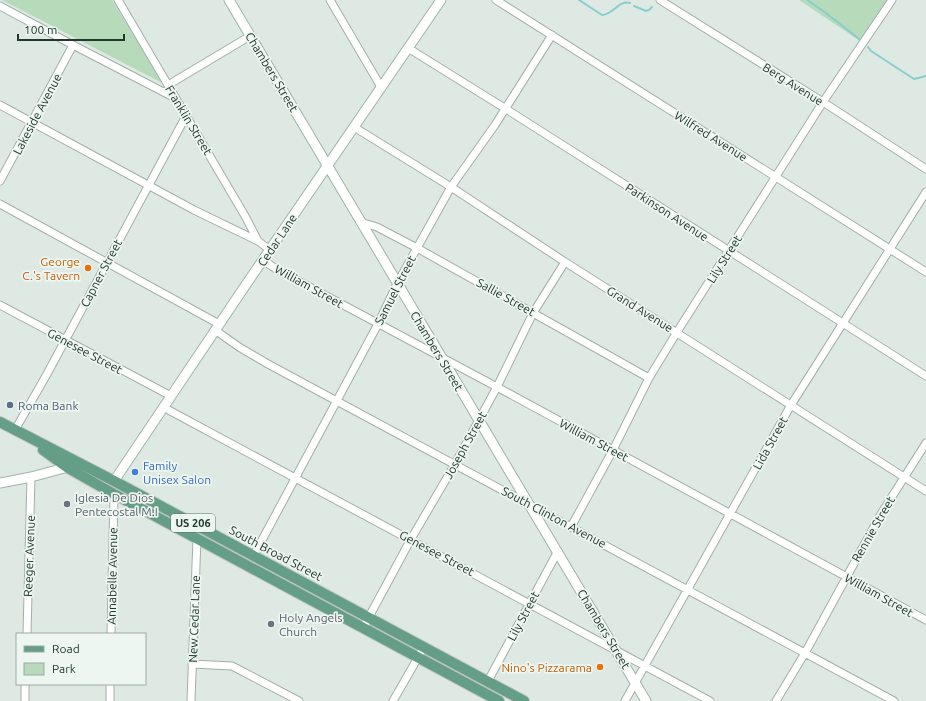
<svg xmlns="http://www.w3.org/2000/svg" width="926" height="701" font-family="Ubuntu,sans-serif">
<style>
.green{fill:#b7dabb}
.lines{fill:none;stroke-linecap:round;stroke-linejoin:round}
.stream{stroke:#87cece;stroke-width:2}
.street-casing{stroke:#a1b0a9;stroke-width:9}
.secondary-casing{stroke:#9eb5a9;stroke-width:11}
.primary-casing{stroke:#bcc3c0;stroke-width:12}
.street{stroke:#fff;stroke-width:7}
.secondary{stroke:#fff;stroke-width:9}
.primary{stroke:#649e86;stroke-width:10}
.food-dot{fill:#e8710a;stroke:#eef6f1;stroke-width:1.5}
.service-dot{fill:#5c6f8a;stroke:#eef6f1;stroke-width:1.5}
.shop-dot{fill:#3f7fe0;stroke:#eef6f1;stroke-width:1.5}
.worship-dot{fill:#6b7280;stroke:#eef6f1;stroke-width:1.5}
.labels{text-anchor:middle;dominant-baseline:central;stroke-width:3.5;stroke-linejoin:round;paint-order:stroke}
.shield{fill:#eef6f1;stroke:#5e7168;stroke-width:1}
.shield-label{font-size:11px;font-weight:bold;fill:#20382e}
.street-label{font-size:12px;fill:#20382e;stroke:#eef6f1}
.food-label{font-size:12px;fill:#c56008;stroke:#eef6f1;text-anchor:end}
.service-label{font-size:12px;fill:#4e5e75;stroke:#eef6f1;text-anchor:start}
.shop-label{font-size:12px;fill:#366cbe;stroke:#eef6f1;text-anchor:start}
.worship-label{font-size:12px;fill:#5b616d;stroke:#eef6f1;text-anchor:start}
</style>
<rect width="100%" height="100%" fill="#dee9e3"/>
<path class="green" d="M 2,0 L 112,0 L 164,84 Z
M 799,0 L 892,0 L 863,43 Z"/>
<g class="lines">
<path class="stream" d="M 579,0 L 602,15 C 613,15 618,0 630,3
M 807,0 L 826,13 L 859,39
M 634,6 L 646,11 L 649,10 L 652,7
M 868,47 L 871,51 L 914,79 L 926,76"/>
<defs>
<path id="street" d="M 118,0 L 245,216 L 258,241
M 330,0 L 381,87
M 496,0 L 926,272
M 660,0 L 823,102 L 926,169
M 0,6 L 73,45 L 175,98
M 408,48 L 506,109 L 926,376
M 168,85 L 250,36
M 0,105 L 194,210 L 258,241 L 270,250
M 354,127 L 451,187 L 565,262 L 926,491
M 0,181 L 73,45
M 0,204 L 219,324
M 360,222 L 377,227 L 417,248 L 649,378
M 263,260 L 276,269 L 497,387 L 926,620
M 0,305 L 171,396
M 215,330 L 239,347 L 268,364 L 894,701
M 163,407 L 710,701
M 15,430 L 47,374 L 186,116
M 571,527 L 613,450 L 649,378 L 677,332 L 823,102 L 892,0
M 254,555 L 378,324 L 397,284 L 417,248 L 451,187 L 495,125 L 552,35
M 363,628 L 411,539 L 455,464 L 497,387 L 533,313 L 565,262
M 27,634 L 31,477
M 111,634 L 114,494
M 192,664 L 232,666 L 299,701
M 488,681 L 558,551
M 25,701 L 25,684
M 110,701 L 110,684
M 191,701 L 197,538
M 393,701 L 424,647
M 625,701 L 791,405 L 926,192
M 776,701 L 805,653 L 881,514 L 926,443"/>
<path id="secondary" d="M 229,0 L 646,701
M 114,481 L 245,286 L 441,0
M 0,483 L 31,477 L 72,466"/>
<path id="primary" d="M 0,422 L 114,481 L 524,701
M 43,450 L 68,468 L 114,494 L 499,701"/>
</defs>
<use href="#street" class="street-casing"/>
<use href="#secondary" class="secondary-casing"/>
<use href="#primary" class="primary-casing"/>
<use href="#street" class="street"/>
<use href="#secondary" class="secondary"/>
<use href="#primary" class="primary"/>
</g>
<g class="food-dot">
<circle cx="88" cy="268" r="4"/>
<circle cx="600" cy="667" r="4"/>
</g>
<circle class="service-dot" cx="10" cy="405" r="4"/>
<circle class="shop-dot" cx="135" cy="472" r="4"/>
<g class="worship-dot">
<circle cx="67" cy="504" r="4"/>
<circle cx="271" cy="624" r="4"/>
</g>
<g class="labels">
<rect class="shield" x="171" y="514" width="44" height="18" rx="3"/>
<g class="shield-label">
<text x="193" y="523">US 206</text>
</g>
<g class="street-label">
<text transform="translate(272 72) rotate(59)">Chambers Street</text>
<text transform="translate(793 84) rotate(32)">Berg Avenue</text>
<text transform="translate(37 114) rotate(-62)">Lakeside Avenue</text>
<text transform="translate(189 120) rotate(59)">Franklin Street</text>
<text transform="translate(711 136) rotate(32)">Wilfred Avenue</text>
<text transform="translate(667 212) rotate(33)">Parkinson Avenue</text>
<text transform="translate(277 240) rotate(-56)">Cedar Lane</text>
<text transform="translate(724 259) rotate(-58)">Lily Street</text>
<text transform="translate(101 273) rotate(-62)">Capner Street</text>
<text transform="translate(309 286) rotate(29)">William Street</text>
<text transform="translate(395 290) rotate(-63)">Samuel Street</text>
<text transform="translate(506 297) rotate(29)">Sallie Street</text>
<text transform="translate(640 309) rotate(32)">Grand Avenue</text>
<text transform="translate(85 351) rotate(28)">Genesee Street</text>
<text transform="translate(437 351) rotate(59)">Chambers Street</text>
<text transform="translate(594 440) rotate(28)">William Street</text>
<text transform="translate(770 443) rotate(-61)">Lida Street</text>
<text transform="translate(465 445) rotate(-61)">Joseph Street</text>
<text transform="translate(554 517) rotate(28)">South Clinton Avenue</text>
<text transform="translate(873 529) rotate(-60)">Rennie Street</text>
<text transform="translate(276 553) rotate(28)">South Broad Street</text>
<text transform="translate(437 553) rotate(28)">Genesee Street</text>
<text transform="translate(29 556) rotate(-88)">Reeger Avenue</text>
<text transform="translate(112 576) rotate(-89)">Annabelle Avenue</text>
<text transform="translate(879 595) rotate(29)">William Street</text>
<text transform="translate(523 616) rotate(-62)">Lily Street</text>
<text transform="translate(194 619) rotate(-88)">New Cedar Lane</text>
<text transform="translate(604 629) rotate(59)">Chambers Street</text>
</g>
<g class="food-label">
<text x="80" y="261">George<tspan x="80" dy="14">C.'s Tavern</tspan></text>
<text x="592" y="667">Nino's Pizzarama</text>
</g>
<g class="service-label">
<text x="18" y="405">Roma Bank</text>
</g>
<g class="shop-label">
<text x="143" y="465">Family<tspan x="143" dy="14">Unisex Salon</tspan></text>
</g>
<g class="worship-label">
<text x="75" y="497">Iglesia De Dios<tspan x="75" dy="14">Pentecostal M.I</tspan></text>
<text x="279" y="617">Holy Angels<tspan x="279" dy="14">Church</tspan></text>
</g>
</g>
<rect x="16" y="633" width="130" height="52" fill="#eef6f1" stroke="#9caaa3"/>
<rect x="24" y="646" width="20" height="6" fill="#649e86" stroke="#9caaa3"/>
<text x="52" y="653" font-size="12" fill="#20382e">Road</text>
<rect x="24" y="663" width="20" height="12" fill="#b7dabb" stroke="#9caaa3"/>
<text x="52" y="673" font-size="12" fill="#20382e">Park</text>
<path d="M18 34v6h106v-6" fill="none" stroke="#20382e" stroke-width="2"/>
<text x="24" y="34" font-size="12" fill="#20382e" stroke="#eef6f1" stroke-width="3" paint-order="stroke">100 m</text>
</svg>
